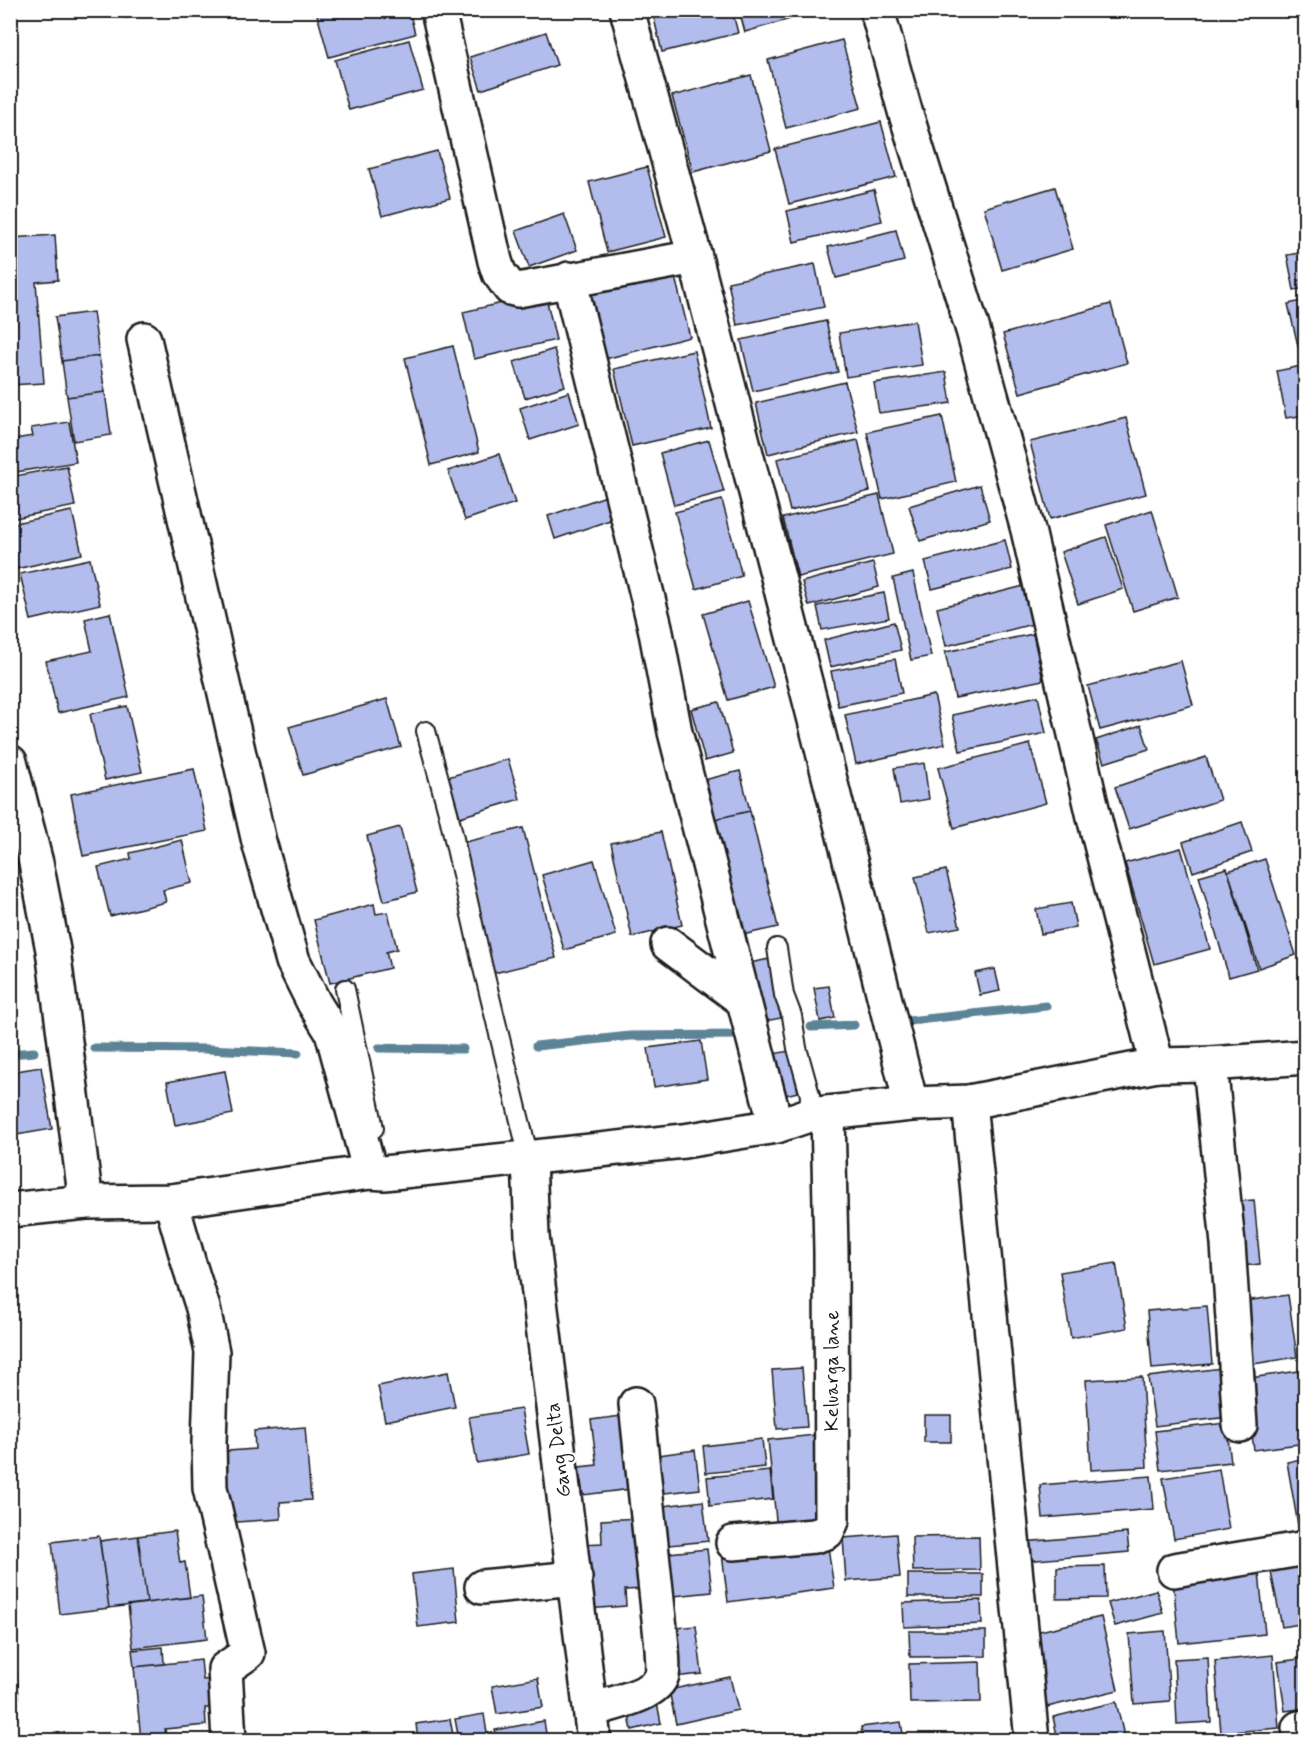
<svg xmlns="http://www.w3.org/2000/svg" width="1316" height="1751" font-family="Mynerve,sans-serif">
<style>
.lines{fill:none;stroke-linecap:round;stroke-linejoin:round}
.stream{stroke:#5d8397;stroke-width:9}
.building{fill:#b2bded;stroke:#1c1c1c;stroke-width:1.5}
.lane-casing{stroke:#1c1c1c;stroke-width:22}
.street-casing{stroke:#1c1c1c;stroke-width:38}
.secondary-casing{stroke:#1c1c1c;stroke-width:38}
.lane{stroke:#fff;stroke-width:18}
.street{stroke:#fff;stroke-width:33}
.secondary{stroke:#fff;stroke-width:33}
.labels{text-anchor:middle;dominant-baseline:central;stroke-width:5;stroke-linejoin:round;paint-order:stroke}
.street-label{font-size:20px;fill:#1c1c1c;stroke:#fff}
</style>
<rect width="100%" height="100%" fill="#fff"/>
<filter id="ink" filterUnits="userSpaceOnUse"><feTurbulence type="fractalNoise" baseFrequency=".0167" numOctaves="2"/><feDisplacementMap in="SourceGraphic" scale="12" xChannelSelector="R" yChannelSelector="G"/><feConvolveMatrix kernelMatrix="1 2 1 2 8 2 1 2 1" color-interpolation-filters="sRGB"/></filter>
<g filter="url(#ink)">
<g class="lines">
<path class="stream" d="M 908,1021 L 1046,1006
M 811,1027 L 854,1025
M 536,1046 L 630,1036 L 740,1035
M 94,1048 L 207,1049 L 298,1053
M 379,1048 L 463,1049
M 10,1054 L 34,1052"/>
</g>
<path class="building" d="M 124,10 L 159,10 L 126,18 Z
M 409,10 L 415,34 L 329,57 L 316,11 Z
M 652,10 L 732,10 L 738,33 L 662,52 Z
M 739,10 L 803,10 L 804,15 L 745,32 Z
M 546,32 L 557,65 L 481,90 L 470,57 Z
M 409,40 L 423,90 L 349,110 L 335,60 Z
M 842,40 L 861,108 L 786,128 L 768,60 Z
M 751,75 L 771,151 L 693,172 L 672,96 Z
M 881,122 L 896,177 L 789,204 L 775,149 Z
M 437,151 L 450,198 L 382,216 L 369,169 Z
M 647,167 L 666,237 L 607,252 L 589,182 Z
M 1055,187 L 1073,249 L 1002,270 L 984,208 Z
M 874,190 L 882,221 L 794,242 L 787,211 Z
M 564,214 L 577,250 L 529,267 L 516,231 Z
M 896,230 L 904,261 L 836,278 L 828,247 Z
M 55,235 L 58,280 L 36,282 L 44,383 L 10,385 L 10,238 Z
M 1306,252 L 1306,288 L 1294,290 L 1287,255 Z
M 815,264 L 824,307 L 737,325 L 728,282 Z
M 674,273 L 690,337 L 605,359 L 589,294 Z
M 545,293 L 556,340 L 474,359 L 463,312 Z
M 1306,300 L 1306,353 L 1300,354 L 1288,304 Z
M 1111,304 L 1127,363 L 1020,393 L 1003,334 Z
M 93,312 L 99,356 L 62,361 L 55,317 Z
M 826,321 L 838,372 L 753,391 L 741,340 Z
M 915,321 L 922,365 L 846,377 L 839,333 Z
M 453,346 L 479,452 L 431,465 L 405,358 Z
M 554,349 L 565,386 L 525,398 L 514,362 Z
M 694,351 L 711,428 L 632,446 L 614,369 Z
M 99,356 L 105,392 L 67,397 L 62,361 Z
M 1306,365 L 1306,415 L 1286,418 L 1277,371 Z
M 946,372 L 951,403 L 879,413 L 874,383 Z
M 845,382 L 858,432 L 768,454 L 756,403 Z
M 105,392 L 111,435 L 74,441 L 67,397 Z
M 569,392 L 579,424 L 530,440 L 520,408 Z
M 942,416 L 956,482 L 882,499 L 867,432 Z
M 1126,418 L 1146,494 L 1050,519 L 1030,442 Z
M 69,422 L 76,462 L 10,473 L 10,440 L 33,436 L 31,428 Z
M 709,440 L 724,492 L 674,505 L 660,453 Z
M 858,440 L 870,491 L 790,511 L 777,459 Z
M 499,454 L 515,503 L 465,520 L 448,471 Z
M 67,466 L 75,506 L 10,519 L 10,477 Z
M 980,485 L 990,520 L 920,541 L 909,506 Z
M 879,495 L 893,554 L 798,577 L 783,518 Z
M 606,496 L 613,519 L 555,539 L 548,516 Z
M 722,500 L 742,576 L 696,589 L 675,512 Z
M 1152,510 L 1178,597 L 1133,611 L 1106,525 Z
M 72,511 L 82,554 L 16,569 L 10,544 L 10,524 Z
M 1106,537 L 1123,589 L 1078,604 L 1061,552 Z
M 1005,540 L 1012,569 L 932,589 L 925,561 Z
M 90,559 L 100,604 L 31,620 L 20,574 Z
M 873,563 L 879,587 L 809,606 L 802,582 Z
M 913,573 L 931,656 L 911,660 L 893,578 Z
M 1024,586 L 1033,624 L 946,646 L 937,608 Z
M 884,593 L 889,618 L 822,630 L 817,606 Z
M 748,601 L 774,687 L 728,700 L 703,614 Z
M 110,613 L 129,697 L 58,713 L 46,661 L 92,651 L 85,619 Z
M 894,622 L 901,650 L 830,667 L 824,640 Z
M 1033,634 L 1043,680 L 955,698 L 945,652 Z
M 895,659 L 902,693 L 838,706 L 831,671 Z
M 1181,661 L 1193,705 L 1100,730 L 1088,686 Z
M 934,695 L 945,744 L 856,764 L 845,715 Z
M 1038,696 L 1046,733 L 960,751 L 952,715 Z
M 387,699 L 401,747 L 303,775 L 289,727 Z
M 719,702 L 733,753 L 705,761 L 691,709 Z
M 127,706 L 142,772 L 105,780 L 90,714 Z
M 1141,725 L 1149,749 L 1104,763 L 1096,740 Z
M 1030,744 L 1046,803 L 954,828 L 938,768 Z
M 1206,757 L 1220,800 L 1129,829 L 1115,787 Z
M 508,759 L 520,799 L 460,817 L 448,777 Z
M 924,763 L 929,799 L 900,804 L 894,768 Z
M 194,769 L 207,831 L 83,856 L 71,794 Z
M 740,771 L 750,811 L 710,820 L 700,781 Z
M 750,811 L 778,927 L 738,936 L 710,820 Z
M 1242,822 L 1252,852 L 1193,872 L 1183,842 Z
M 400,827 L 417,892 L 384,901 L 367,836 Z
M 523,828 L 556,958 L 494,973 L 461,843 Z
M 661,832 L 682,925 L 632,937 L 611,843 Z
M 182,840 L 192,883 L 163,890 L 166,902 L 110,916 L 98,867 L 131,859 L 130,853 Z
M 1181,848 L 1210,949 L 1154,964 L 1125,863 Z
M 1265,859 L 1296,955 L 1259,968 L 1228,871 Z
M 594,860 L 616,935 L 564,950 L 542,875 Z
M 1227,868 L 1257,969 L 1229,977 L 1199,876 Z
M 946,870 L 960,927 L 929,933 L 915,877 Z
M 1071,903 L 1076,927 L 1041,934 L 1036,909 Z
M 374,904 L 376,914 L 388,912 L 397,949 L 386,952 L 390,968 L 330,983 L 314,920 Z
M 770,959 L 781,1018 L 755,1023 L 744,964 Z
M 995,969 L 1000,991 L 980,995 L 975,973 Z
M 829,986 L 835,1018 L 820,1021 L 814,988 Z
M 701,1041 L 707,1079 L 654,1087 L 648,1048 Z
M 789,1051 L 798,1092 L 777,1097 L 768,1055 Z
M 41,1067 L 52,1129 L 10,1136 L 10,1072 Z
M 225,1071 L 233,1114 L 175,1125 L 167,1082 Z
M 1254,1200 L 1260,1264 L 1233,1267 L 1227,1202 Z
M 1116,1263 L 1127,1328 L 1071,1338 L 1060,1272 Z
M 1288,1295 L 1297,1357 L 1247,1365 L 1238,1302 Z
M 1207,1306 L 1212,1364 L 1152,1369 L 1147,1311 Z
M 802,1368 L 807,1427 L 777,1429 L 772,1370 Z
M 1222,1368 L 1228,1417 L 1155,1426 L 1148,1377 Z
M 1298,1371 L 1306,1429 L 1306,1443 L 1254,1450 L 1244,1379 Z
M 448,1372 L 455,1407 L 385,1421 L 378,1386 Z
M 1142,1377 L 1147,1467 L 1091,1470 L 1086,1380 Z
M 521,1409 L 529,1454 L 477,1463 L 469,1417 Z
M 629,1415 L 639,1488 L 583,1495 L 579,1467 L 597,1465 L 591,1420 Z
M 924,1415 L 951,1415 L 951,1442 L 924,1442 Z
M 1226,1423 L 1231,1462 L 1160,1470 L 1155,1431 Z
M 305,1427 L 311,1500 L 280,1502 L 281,1519 L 221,1523 L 215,1452 L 255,1449 L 254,1431 Z
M 815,1435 L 824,1525 L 777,1530 L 768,1440 Z
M 762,1439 L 765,1467 L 706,1473 L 703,1446 Z
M 695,1450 L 700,1489 L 656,1494 L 651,1456 Z
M 1306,1458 L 1306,1530 L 1299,1531 L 1287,1462 Z
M 1219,1469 L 1229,1529 L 1174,1539 L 1163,1478 Z
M 770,1471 L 773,1499 L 710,1506 L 707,1477 Z
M 1151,1476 L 1154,1509 L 1043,1518 L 1040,1485 Z
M 703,1501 L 708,1541 L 660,1546 L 655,1507 Z
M 641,1518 L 645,1589 L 625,1590 L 626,1606 L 587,1609 L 583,1544 L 602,1543 L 601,1520 Z
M 175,1531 L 180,1563 L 185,1562 L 190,1597 L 147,1603 L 138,1536 Z
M 1127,1533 L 1129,1552 L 1025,1561 L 1023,1542 Z
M 896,1534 L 900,1577 L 846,1581 L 843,1538 Z
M 99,1536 L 109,1608 L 60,1614 L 52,1542 Z
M 138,1536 L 147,1603 L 109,1608 L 100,1541 Z
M 979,1536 L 980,1570 L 913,1571 L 912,1537 Z
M 827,1540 L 834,1588 L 728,1602 L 722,1554 Z
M 707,1549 L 712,1592 L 664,1597 L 659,1554 Z
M 1105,1566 L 1106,1598 L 1057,1599 L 1057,1567 Z
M 1301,1566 L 1306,1588 L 1306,1623 L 1282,1627 L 1271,1572 Z
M 454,1569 L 459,1622 L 418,1627 L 412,1574 Z
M 1259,1572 L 1265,1634 L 1179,1643 L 1173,1580 Z
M 908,1574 L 983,1574 L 983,1597 L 908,1597 Z
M 1156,1590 L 1163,1613 L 1115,1626 L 1108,1603 Z
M 202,1596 L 207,1639 L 133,1648 L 128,1605 Z
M 981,1600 L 982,1624 L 904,1627 L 903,1603 Z
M 1101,1617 L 1118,1690 L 1047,1707 L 1031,1633 Z
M 696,1626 L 702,1674 L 673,1677 L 667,1629 Z
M 909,1631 L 986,1631 L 986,1656 L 910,1657 Z
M 1165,1631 L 1170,1701 L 1134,1704 L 1129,1634 Z
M 163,1647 L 164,1664 L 134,1667 L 132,1650 Z
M 1273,1655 L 1279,1728 L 1221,1733 L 1215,1661 Z
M 1208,1657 L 1211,1722 L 1177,1724 L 1174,1659 Z
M 1306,1658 L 1306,1708 L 1285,1711 L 1278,1662 Z
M 201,1660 L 203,1680 L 210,1679 L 213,1708 L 205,1708 L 206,1725 L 165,1729 L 166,1737 L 141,1740 L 134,1667 Z
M 980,1662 L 981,1702 L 910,1703 L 909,1664 Z
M 16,1665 L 19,1698 L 10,1699 L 10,1666 Z
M 730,1677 L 738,1710 L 676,1724 L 669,1690 Z
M 538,1678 L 543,1707 L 497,1714 L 492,1686 Z
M 656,1698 L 661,1723 L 632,1730 L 626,1704 Z
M 1116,1702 L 1125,1740 L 1058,1740 L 1053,1717 Z
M 484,1714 L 488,1740 L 459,1740 L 455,1719 Z
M 450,1719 L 454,1740 L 418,1740 L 416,1724 Z
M 544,1721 L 547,1740 L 497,1740 L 495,1730 Z
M 901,1722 L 904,1740 L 863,1740 L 861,1727 Z"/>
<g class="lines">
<defs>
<path id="lane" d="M 426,731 L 448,812 L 482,964 L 529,1158
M 777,948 L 784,995 L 792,1016 L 797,1048 L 810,1095 L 809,1115
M 345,989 L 374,1128"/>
<path id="street" d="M 438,10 L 495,261 L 499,273 L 510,288 L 518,290 L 695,257
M 627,10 L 695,257 L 816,724 L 911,1104
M 877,10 L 905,111 L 973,330 L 1028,530 L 1094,817 L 1157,1065
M 569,279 L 655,627 L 675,732 L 776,1126
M 144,339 L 259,842 L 293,961 L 314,1003 L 332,1032 L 370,1172
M 10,762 L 36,863 L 53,950 L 86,1202
M 668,944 L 744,1001
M 1210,1064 L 1228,1244 L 1240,1425
M 969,1102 L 1032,1740
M 529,1158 L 532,1236 L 594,1740
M 171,1201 L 189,1264 L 203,1308 L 212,1352 L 209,1443 L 210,1488 L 248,1653 L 225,1669 L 229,1740
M 733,1543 L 814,1536 L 827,1532 L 832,1521 L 831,1251 L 828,1113
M 1174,1570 L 1306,1548
M 482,1587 L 575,1578
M 591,1710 C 609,1704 656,1696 662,1675 C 664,1667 662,1655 662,1647 L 636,1404
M 1299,1728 L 1306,1727"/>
<path id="secondary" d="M 10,1210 L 86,1202 L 171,1201 L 370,1172 L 384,1173 L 684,1141 L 776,1126 L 809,1115 L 911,1104 L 969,1102 L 1157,1065 L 1210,1064 L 1306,1057"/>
</defs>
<use href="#lane" class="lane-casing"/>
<use href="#street" class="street-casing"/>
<use href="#secondary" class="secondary-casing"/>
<use href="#lane" class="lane"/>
<use href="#street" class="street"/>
<use href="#secondary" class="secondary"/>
</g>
</g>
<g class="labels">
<g class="street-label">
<text transform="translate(832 1371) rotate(-90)">Keluarga lane</text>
<text transform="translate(559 1450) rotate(-97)">Gang Delta</text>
</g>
</g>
<rect width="1316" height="1751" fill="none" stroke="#fff" stroke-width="36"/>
<rect x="18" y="18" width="1280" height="1715" fill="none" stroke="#1c1c1c" stroke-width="2" filter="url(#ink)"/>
</svg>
